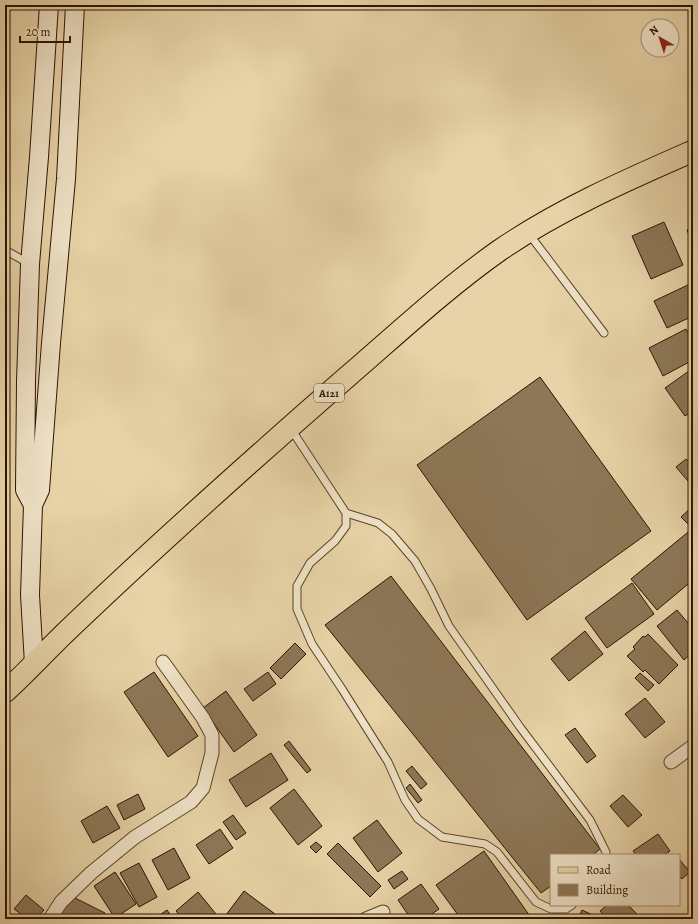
<svg xmlns="http://www.w3.org/2000/svg" width="698" height="924" font-family="Alegreya,serif">
<style>
.building{fill:#8d7757;stroke:#2c1300}
.lines{fill:none;stroke-linecap:round;stroke-linejoin:round}
.lane-casing{stroke:#5b432a;stroke-width:9}
.street-casing{stroke:#5b432a;stroke-width:15}
.secondary-casing{stroke:#2c1300;stroke-width:20}
.primary-casing{stroke:#2c1300;stroke-width:23}
.lane{stroke:#efe2c6;stroke-width:7}
.street{stroke:#efe2c6;stroke-width:13}
.secondary{stroke:#efe2c6;stroke-width:18}
.primary{stroke:#e7d3a7;stroke-width:21}
.labels{text-anchor:middle;dominant-baseline:central;stroke-width:3;stroke-linejoin:round;paint-order:stroke}
.shield{fill:#efe2c6;stroke:#66513b;stroke-width:1}
.shield-label{font-size:11px;font-weight:bold;fill:#2c1300}
</style>
<rect width="100%" height="100%" fill="#e7d3a7"/>
<filter id="stains"><feTurbulence type="fractalNoise" baseFrequency=".005" numOctaves="4"/><feColorMatrix values="0 0 0 0 .2 0 0 0 0 .09 0 0 0 0 .02 0 0 0 .5 -.17"/></filter>
<radialGradient id="worn" r=".72"><stop offset=".6" stop-color="#630" stop-opacity="0"/><stop offset="1" stop-color="#630" stop-opacity=".3"/></radialGradient>
<path class="building" d="M 664,222 L 683,265 L 651,279 L 632,236 Z
M 693,228 L 693,245 L 687,230 Z
M 690,284 L 693,290 L 693,316 L 667,328 L 654,301 Z
M 686,329 L 693,343 L 693,360 L 663,376 L 649,348 Z
M 689,371 L 693,377 L 693,411 L 685,416 L 665,388 Z
M 540,377 L 651,531 L 527,620 L 417,465 Z
M 686,459 L 693,466 L 693,487 L 676,467 Z
M 693,506 L 693,526 L 691,527 L 681,517 Z
M 693,528 L 693,580 L 657,610 L 631,579 Z
M 391,576 L 600,849 L 593,855 L 551,855 L 551,886 L 541,893 L 325,625 Z
M 632,583 L 654,614 L 607,648 L 585,618 Z
M 677,610 L 693,629 L 693,652 L 684,660 L 657,626 Z
M 585,631 L 603,654 L 569,681 L 551,659 Z
M 648,634 L 678,665 L 659,684 L 645,670 L 643,672 L 627,656 L 635,649 L 633,647 L 643,636 L 645,637 Z
M 295,643 L 306,654 L 281,679 L 270,668 Z
M 154,672 L 198,736 L 168,757 L 124,692 Z
M 268,672 L 276,684 L 253,701 L 244,689 Z
M 640,673 L 654,685 L 648,691 L 635,678 Z
M 226,691 L 257,735 L 234,752 L 203,708 Z
M 645,698 L 665,722 L 645,738 L 625,714 Z
M 575,728 L 596,756 L 587,763 L 565,735 Z
M 289,741 L 311,770 L 307,773 L 284,745 Z
M 271,753 L 288,780 L 246,807 L 229,780 Z
M 412,766 L 427,784 L 421,789 L 406,771 Z
M 410,784 L 422,800 L 418,803 L 406,788 Z
M 294,789 L 322,826 L 298,845 L 270,808 Z
M 138,794 L 145,809 L 124,820 L 117,805 Z
M 623,795 L 642,815 L 628,827 L 610,806 Z
M 107,806 L 120,828 L 93,843 L 81,821 Z
M 233,815 L 246,833 L 236,840 L 223,822 Z
M 377,820 L 402,853 L 378,872 L 353,838 Z
M 220,829 L 233,848 L 209,864 L 196,845 Z
M 658,834 L 670,851 L 664,855 L 636,855 L 633,851 Z
M 316,842 L 322,847 L 316,853 L 310,847 Z
M 338,843 L 381,886 L 370,897 L 327,854 Z
M 174,848 L 190,878 L 168,890 L 152,860 Z
M 484,851 L 532,919 L 461,919 L 436,885 Z
M 679,859 L 690,872 L 682,879 L 679,876 Z
M 139,863 L 157,897 L 139,907 L 120,873 Z
M 402,871 L 408,879 L 394,889 L 388,880 Z
M 115,872 L 136,904 L 115,918 L 94,886 Z
M 421,884 L 439,909 L 425,919 L 411,919 L 398,900 Z
M 244,891 L 275,914 L 272,919 L 231,919 L 226,915 Z
M 198,892 L 220,919 L 183,919 L 176,911 Z
M 26,895 L 44,910 L 36,919 L 28,919 L 14,909 Z
M 69,895 L 105,913 L 102,919 L 57,919 Z
M 607,905 L 628,905 L 638,915 L 633,919 L 607,919 L 600,911 Z
M 167,910 L 173,919 L 154,919 Z
M 582,910 L 595,916 L 594,919 L 578,919 Z"/>
<g class="lines">
<defs>
<path id="lane" d="M 529,234 L 604,333
M 5,250 L 28,263
M 291,429 L 346,513 L 346,526 L 335,541 L 310,563 L 297,586 L 297,609 L 312,644 L 342,689 L 388,762 L 405,800 L 418,819 L 442,837 L 485,844 L 497,852 L 536,902 L 551,909 L 566,909 L 572,905
M 346,513 L 378,523 L 392,534 L 415,561 L 431,589 L 449,626 L 520,727 L 590,820 L 606,852 L 606,855"/>
<path id="street" d="M 671,762 L 693,746
M 50,919 L 61,902 L 91,873 L 135,837 L 191,802 L 203,788 L 212,753 L 212,735 L 203,718 L 163,662
M 366,919 L 383,912"/>
<path id="secondary" d="M 33,505 L 25,490 L 26,381 L 30,264 L 39,157 L 49,5
M 34,664 L 30,595 L 33,505 L 40,490 L 51,343 L 66,179 L 75,5"/>
<path id="primary" d="M 5,692 C 27,672 47,650 68,630 C 159,543 252,460 347,377 C 397,334 446,288 500,250 C 560,209 627,180 693,151"/>
</defs>
<use href="#lane" class="lane-casing"/>
<use href="#street" class="street-casing"/>
<use href="#secondary" class="secondary-casing"/>
<use href="#primary" class="primary-casing"/>
<use href="#lane" class="lane"/>
<use href="#street" class="street"/>
<use href="#secondary" class="secondary"/>
<use href="#primary" class="primary"/>
</g>
<g class="labels">
<rect class="shield" x="314" y="384" width="30" height="18" rx="3"/>
<g class="shield-label">
<text x="329" y="393">A121</text>
</g>
</g>
<rect width="698" height="924" fill="none" stroke="#e7d3a7" stroke-width="20"/>
<rect x="6" y="6" width="686" height="912" fill="none" stroke="#2c1300" stroke-width="2"/>
<rect x="10" y="10" width="678" height="904" fill="none" stroke="#2c1300"/>
<rect x="550" y="854" width="130" height="52" fill="#efe2c6" stroke="#a18f77"/>
<rect x="558" y="867" width="20" height="6" fill="#e7d3a7" stroke="#a18f77"/>
<text x="586" y="874" font-size="12" fill="#2c1300">Road</text>
<rect x="558" y="884" width="20" height="12" fill="#8d7757" stroke="#a18f77"/>
<text x="586" y="894" font-size="12" fill="#2c1300">Building</text>
<g transform="translate(660 38) rotate(321)"><circle r="19" fill="#efe2c6" stroke="#a18f77"/>
<path d="M0-3L7 15L0 10L-7 15Z" fill="#8f2418"/>
<text y="-6" font-size="11" font-weight="bold" text-anchor="middle" fill="#2c1300">N</text>
</g>
<path d="M20 36v6h50v-6" fill="none" stroke="#2c1300" stroke-width="2"/>
<text x="26" y="36" font-size="12" fill="#2c1300" stroke="#efe2c6" stroke-width="3" paint-order="stroke">20 m</text>
<rect width="100%" height="100%" filter="url(#stains)"/>
<rect width="100%" height="100%" fill="url(#worn)"/>
</svg>
